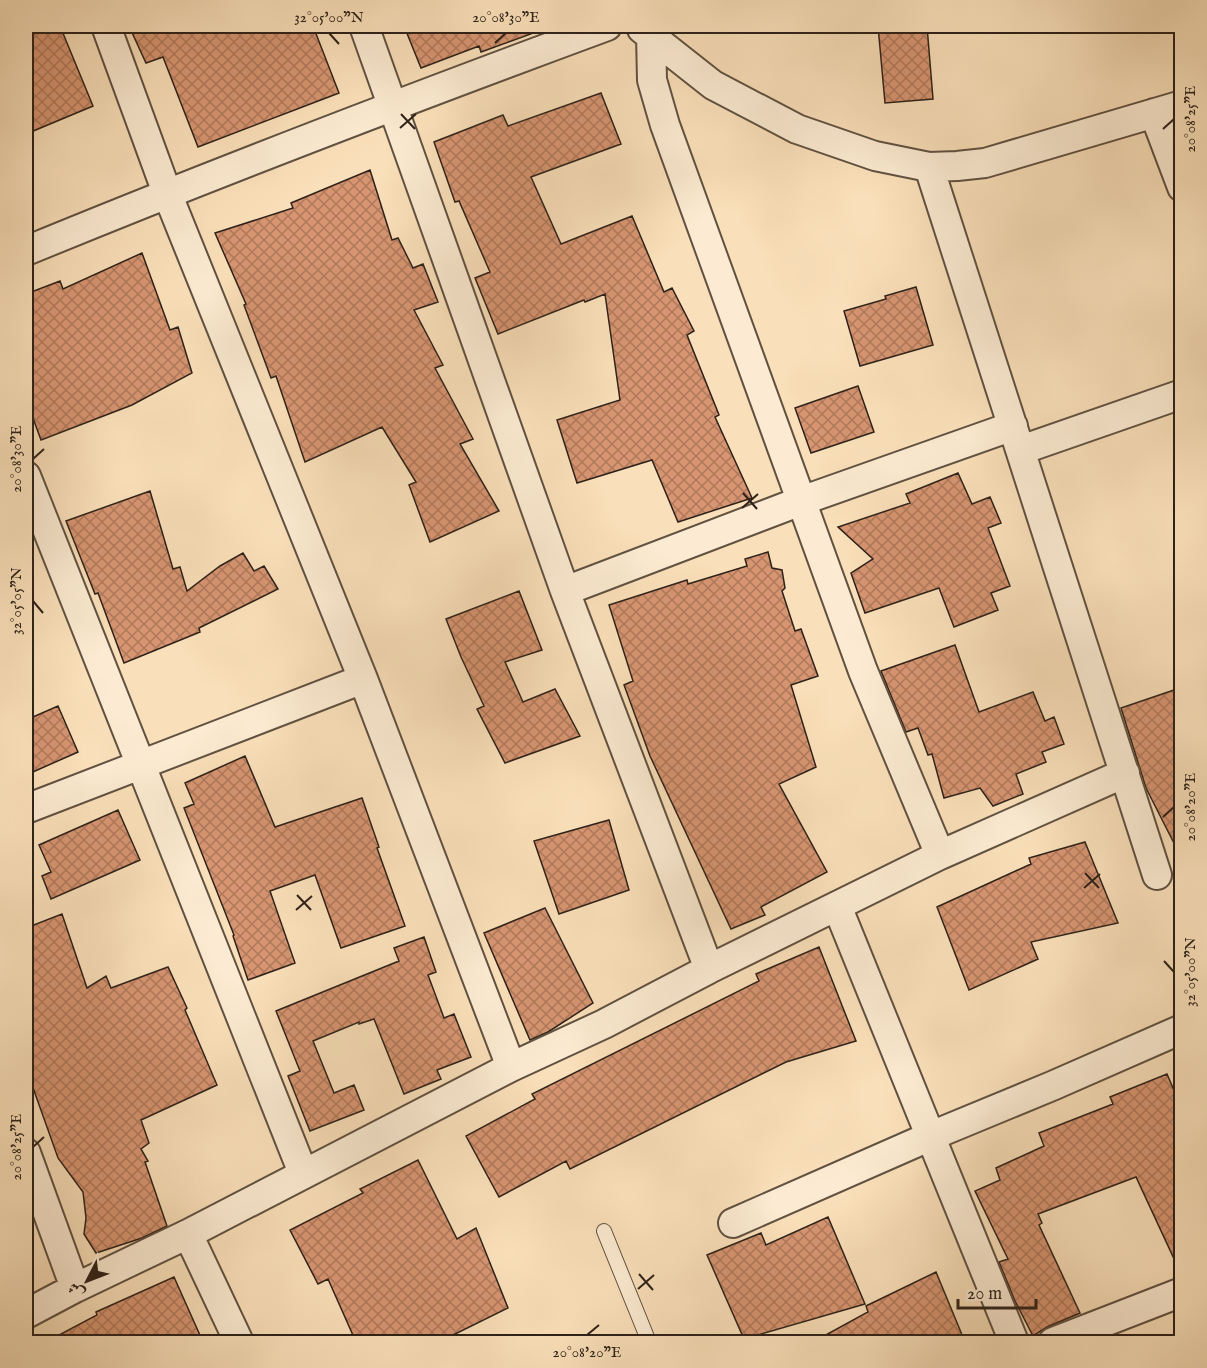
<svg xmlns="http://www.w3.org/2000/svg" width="1207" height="1368" font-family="'IM FELL English',Amiri,serif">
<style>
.building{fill:url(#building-cross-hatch);stroke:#2d2119;stroke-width:1.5}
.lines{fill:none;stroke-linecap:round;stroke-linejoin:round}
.lane-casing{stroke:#605141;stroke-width:16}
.street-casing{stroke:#605141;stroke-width:32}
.lane{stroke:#fcebd2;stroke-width:14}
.street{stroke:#fcebd2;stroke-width:28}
.ticks{fill:none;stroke:#2d2119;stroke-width:2}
.neatline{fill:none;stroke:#2d2119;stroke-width:2}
.ticks-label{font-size:15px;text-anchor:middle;fill:#2d2119}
</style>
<defs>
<pattern id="building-cross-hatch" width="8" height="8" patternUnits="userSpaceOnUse" patternTransform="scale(1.5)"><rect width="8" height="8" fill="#d79571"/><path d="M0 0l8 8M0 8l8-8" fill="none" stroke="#af795c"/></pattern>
</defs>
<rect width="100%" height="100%" fill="#fae0ba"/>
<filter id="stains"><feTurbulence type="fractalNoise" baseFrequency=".00333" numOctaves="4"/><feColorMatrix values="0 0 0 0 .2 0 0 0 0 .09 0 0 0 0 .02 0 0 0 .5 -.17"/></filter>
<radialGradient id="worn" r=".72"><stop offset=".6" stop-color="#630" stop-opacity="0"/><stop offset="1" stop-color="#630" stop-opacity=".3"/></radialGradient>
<path class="building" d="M 26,26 L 60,26 L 93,106 L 26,134 Z
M 129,26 L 313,26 L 339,93 L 198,147 L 163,57 L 146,63 Z
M 404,26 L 547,26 L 547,28 L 481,52 L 479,46 L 421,68 Z
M 878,26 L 927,26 L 933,99 L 885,103 Z
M 601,93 L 621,144 L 531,177 L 561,244 L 632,216 L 664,292 L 672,288 L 694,331 L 687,335 L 719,415 L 715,417 L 752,498 L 678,522 L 652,460 L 577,483 L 557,420 L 620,400 L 605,294 L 585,302 L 584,300 L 498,334 L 475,278 L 490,272 L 459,201 L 455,202 L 434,142 L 503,115 L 508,126 Z
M 370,170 L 392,240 L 398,238 L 413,268 L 423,264 L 438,302 L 414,310 L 443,365 L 435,368 L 473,439 L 460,444 L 499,511 L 430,542 L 409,485 L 416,482 L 382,427 L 305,462 L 276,376 L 271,378 L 244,305 L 246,304 L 215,233 L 293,208 L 291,203 Z
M 142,253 L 170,330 L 178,327 L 192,373 L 132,405 L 41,440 L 26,399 L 26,294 L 60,281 L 63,289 Z
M 916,287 L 933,345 L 860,366 L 844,311 L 886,299 L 885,296 Z
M 858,386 L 874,432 L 811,453 L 795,408 Z
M 958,473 L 972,504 L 990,497 L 1001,523 L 988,528 L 1010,586 L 991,593 L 998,610 L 954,627 L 939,588 L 865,613 L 851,573 L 873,559 L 838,527 L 910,503 L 906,494 Z
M 150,491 L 173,569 L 180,567 L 187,591 L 220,566 L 243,553 L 254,571 L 264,566 L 278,589 L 199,628 L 200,632 L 124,663 L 98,593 L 95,594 L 66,521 Z
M 768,552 L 772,568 L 782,570 L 785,588 L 782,591 L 795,631 L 801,629 L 818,676 L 791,685 L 816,767 L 779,784 L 827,872 L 761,907 L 765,915 L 731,929 L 650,756 L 624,685 L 633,681 L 609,605 L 687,580 L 688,584 L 747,566 L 745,559 Z
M 519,591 L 542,650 L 505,662 L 523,702 L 555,689 L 580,736 L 505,763 L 477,709 L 484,706 L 461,657 L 446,619 Z
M 955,645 L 979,712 L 1033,692 L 1045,721 L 1054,717 L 1064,744 L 1042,752 L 1046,762 L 1016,774 L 1023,794 L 993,806 L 980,788 L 944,798 L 932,754 L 928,755 L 918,728 L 906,732 L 881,671 Z
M 1174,690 L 1182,714 L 1182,859 L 1146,788 L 1121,708 Z
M 58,706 L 78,752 L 26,775 L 26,720 Z
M 245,756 L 275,827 L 362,798 L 379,847 L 377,848 L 405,926 L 341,948 L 315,875 L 270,891 L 295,963 L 248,980 L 233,936 L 234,935 L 184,808 L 194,804 L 185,783 Z
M 118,810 L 140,860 L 51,899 L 42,876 L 51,872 L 39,845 Z
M 609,820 L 629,890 L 559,914 L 534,841 Z
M 1085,842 L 1118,923 L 1031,942 L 1038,959 L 969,990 L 937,907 L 1031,864 L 1029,858 Z
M 545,908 L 593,1003 L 548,1032 L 530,1040 L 484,933 Z
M 62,914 L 87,988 L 106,976 L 111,988 L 168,967 L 187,1008 L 185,1010 L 217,1085 L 141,1120 L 149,1143 L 141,1149 L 148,1161 L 145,1162 L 167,1226 L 142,1238 L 96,1253 L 84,1234 L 86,1218 L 83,1192 L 58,1158 L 26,1068 L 26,928 Z
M 424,937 L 436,972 L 428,975 L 444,1018 L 454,1014 L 471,1057 L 437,1070 L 441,1079 L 404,1094 L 374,1019 L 359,1024 L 359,1022 L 313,1041 L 334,1093 L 354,1085 L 364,1110 L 310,1131 L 288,1076 L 300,1071 L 276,1011 L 399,961 L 394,948 Z
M 819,947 L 856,1041 L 786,1062 L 570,1169 L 566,1161 L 499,1197 L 466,1136 L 535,1099 L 532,1094 L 759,981 L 756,974 Z
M 1167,1074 L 1182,1109 L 1182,1276 L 1136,1177 L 1038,1214 L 1042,1223 L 1039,1225 L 1080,1313 L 1047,1327 L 1033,1336 L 1015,1301 L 999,1262 L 1008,1259 L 975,1191 L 1000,1180 L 996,1168 L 1044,1146 L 1039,1133 L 1113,1104 L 1110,1097 Z
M 418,1160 L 457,1239 L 476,1228 L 508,1308 L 439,1342 L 356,1342 L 328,1279 L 318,1284 L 290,1230 L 363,1193 L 360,1189 Z
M 828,1217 L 865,1304 L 744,1339 L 707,1255 L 761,1233 L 766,1245 Z
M 936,1272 L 965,1342 L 813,1342 L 868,1312 L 866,1306 Z
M 174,1277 L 203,1342 L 46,1342 L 97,1315 L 96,1312 Z"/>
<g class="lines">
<defs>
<path id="lane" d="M 604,1231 L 649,1342"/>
<path id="street" d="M 364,26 L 565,591 L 709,969
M 642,29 L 713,85 L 797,129 L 875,156 L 929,167 L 957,166 L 985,163 L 1182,105
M 651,35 L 652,80 L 665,125 L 863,671 L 940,855
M 1154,113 L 1182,187
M 929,167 L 1157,875
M 26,251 C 218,172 412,98 607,26
M 1021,450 L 1182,394
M 26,476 L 303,1173
M 565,591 L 801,501 L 1013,426
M 363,679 L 511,1067
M 26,809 L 363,679 L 167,193 L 106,26
M 837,906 L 1014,1342
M 26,1153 L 75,1288
M 733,1223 L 931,1136 L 1052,1086 L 1182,1029
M 188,1234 L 239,1342
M 26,1314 L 75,1288 L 188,1234 L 511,1067 L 604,1024 L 709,969 L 940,855 L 1125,773
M 1053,1342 L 1182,1292"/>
</defs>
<use href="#lane" class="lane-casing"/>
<use href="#street" class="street-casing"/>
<use href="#lane" class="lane"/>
<use href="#street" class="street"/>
</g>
<path class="ticks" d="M 329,33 L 339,44M 495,43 L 506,33M 401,114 L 415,129M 400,128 L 416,114M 1163,129 L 1174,119M 33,459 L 44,449M 743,493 L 757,509M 742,508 L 758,494M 33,601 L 43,613M 1163,817 L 1174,807M 1085,873 L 1099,888M 1084,888 L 1100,874M 297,895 L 311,910M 296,910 L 312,896M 1164,961 L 1174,972M 33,1147 L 44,1137M 639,1274 L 653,1290M 638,1289 L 654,1275M 587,1335 L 599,1325"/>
<rect width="1207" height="1368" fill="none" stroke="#fae0ba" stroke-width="66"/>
<g transform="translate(87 1281) rotate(228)" stroke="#fcebd2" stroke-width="4.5" paint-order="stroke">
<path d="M0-4.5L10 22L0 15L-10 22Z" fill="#2d2119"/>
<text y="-9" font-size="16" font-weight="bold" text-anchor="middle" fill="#2d2119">ش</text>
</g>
<path d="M958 1299v9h78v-9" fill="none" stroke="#2d2119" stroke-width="3"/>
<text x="967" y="1299" font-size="18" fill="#2d2119" stroke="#fcebd2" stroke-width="4.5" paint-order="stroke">20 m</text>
<rect x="33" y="33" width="1141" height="1302" class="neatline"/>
<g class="ticks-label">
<text x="329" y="22">32°05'00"N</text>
<text x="506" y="22">20°08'30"E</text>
<text transform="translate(1190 119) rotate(-90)" y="5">20°08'25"E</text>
<text transform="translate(16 459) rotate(-90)" y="5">20°08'30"E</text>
<text transform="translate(16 601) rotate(-90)" y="5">32°05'05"N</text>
<text transform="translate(1190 807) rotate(-90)" y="5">20°08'20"E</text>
<text transform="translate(1190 972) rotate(-90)" y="5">32°05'00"N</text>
<text transform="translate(16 1147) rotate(-90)" y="5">20°08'25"E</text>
<text x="587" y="1357">20°08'20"E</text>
</g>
<rect width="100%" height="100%" filter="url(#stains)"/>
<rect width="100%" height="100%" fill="url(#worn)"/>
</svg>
